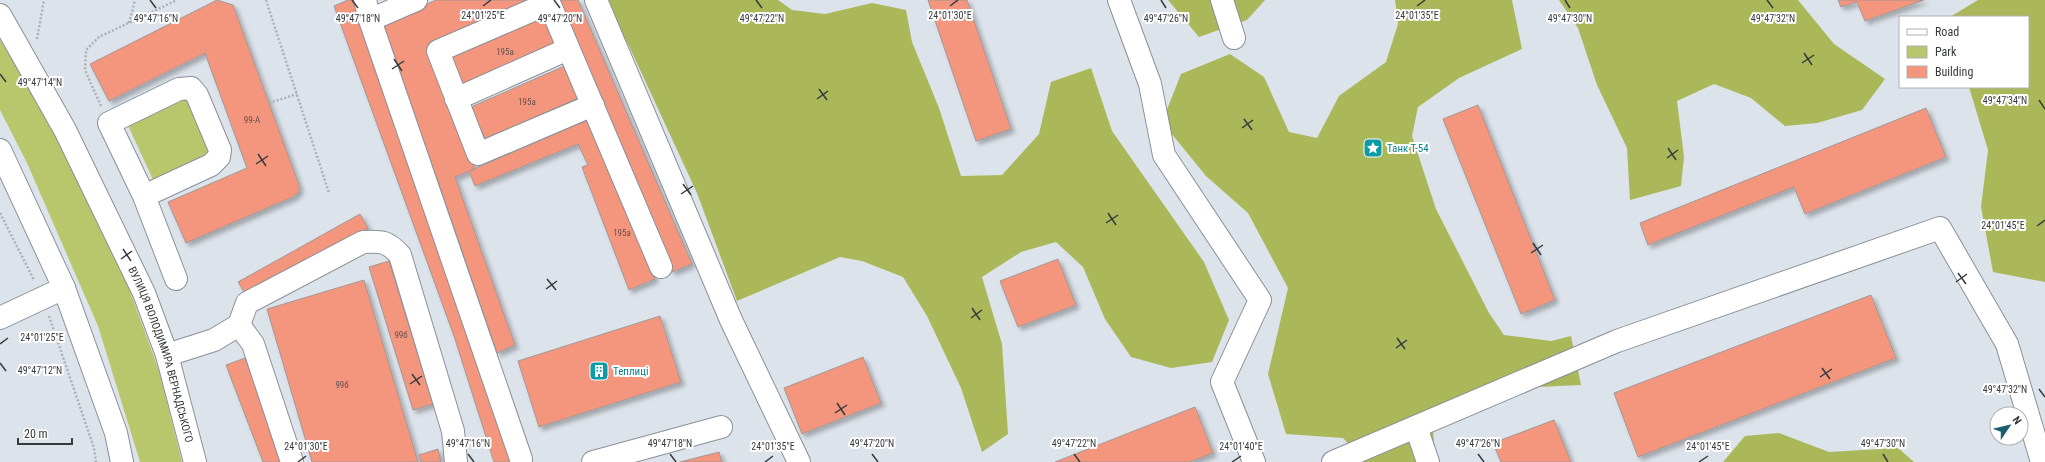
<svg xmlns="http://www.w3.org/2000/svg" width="2045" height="462" font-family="'Roboto Condensed',sans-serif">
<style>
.green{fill:#b9c76c}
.forest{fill:#aab85a}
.building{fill:#f4957d;stroke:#a29896;filter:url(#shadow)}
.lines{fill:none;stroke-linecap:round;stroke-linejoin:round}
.minor-casing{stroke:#8a9097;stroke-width:24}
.path{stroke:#abb0b6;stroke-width:2.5;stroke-dasharray:2 2;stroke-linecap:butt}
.minor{stroke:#fff;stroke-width:22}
.ticks{fill:none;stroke:#373a3d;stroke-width:1.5}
.labels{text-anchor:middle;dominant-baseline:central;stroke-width:4;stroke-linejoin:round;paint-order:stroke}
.number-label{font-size:9px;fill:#66514d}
.culture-label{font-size:11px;fill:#0d838f;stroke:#fff;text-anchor:start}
.street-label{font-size:11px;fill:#373a3d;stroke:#fff}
.ticks-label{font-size:10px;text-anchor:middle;fill:#373a3d;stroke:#fff;stroke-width:4;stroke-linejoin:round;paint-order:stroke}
</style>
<defs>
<filter id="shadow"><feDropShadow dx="3.5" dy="3.5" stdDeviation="2" flood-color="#0004"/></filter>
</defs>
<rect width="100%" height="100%" fill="#dde3eb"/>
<path class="green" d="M 0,40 L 61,139 L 118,258 L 159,371 L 182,462 L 140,462 L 98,326 L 27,163 L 0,110 Z
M 184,94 L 213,158 L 155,184 L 126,121 Z"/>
<path class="forest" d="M 604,0 L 778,0 L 792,10 L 825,14 L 872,3 L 906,10 L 912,42 L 939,108 L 961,176 L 1002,175 L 1039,134 L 1051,82 L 1091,68 L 1112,131 L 1204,262 L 1229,320 L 1212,362 L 1171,368 L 1131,357 L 1105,319 L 1083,267 L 1056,242 L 1021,252 L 982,277 L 1002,344 L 1008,434 L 982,452 L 961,388 L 927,316 L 903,277 L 862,261 L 840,257 L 737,301 L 697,193 L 629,46 Z
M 1168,0 L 1265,0 L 1247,20 L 1199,37 Z
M 1395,0 L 1512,0 L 1522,49 L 1459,78 L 1418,107 L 1412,136 L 1436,209 L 1489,313 L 1504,335 L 1551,341 L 1571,336 L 1581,385 L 1537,387 L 1495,380 L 1433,431 L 1436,462 L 1365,462 L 1343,438 L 1286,434 L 1268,374 L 1288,288 L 1248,213 L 1206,176 L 1162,122 L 1181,74 L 1230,54 L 1264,77 L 1289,132 L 1317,138 L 1339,96 L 1386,62 L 1398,24 Z
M 1559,0 L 1798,0 L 1834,44 L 1885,79 L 1862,110 L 1817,123 L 1785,126 L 1751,98 L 1714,84 L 1677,101 L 1684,157 L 1681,186 L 1630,200 L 1627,148 L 1597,85 L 1578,28 Z
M 1978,0 L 2045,0 L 2045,282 L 1993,272 L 1981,207 L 1988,150 L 1969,87 L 2028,87 L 2028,17 L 1950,17 Z
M 1779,433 L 1829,452 L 1898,448 L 1914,462 L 1723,462 L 1745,436 Z"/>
<path class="building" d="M 217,0 L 233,5 L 299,185 L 299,192 L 293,197 L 186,243 L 168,202 L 247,168 L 205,53 L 109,101 L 90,64 Z
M 348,0 L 356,0 L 513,462 L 494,462 L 454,336 L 334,6 Z
M 436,0 L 531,0 L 532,3 L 428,47 L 475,169 L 455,177 L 515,345 L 497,353 L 439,184 L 379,25 Z
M 556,0 L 578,0 L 692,264 L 672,272 Z
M 928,0 L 967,0 L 1011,129 L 976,141 Z
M 1838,0 L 1924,0 L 1865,21 L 1857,2 L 1841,7 Z
M 546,14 L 561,48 L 464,91 L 449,57 Z
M 569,64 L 583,96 L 485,139 L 471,107 Z
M 1478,105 L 1555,300 L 1521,314 L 1443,119 Z
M 1926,108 L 1946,157 L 1805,214 L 1794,187 L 1648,245 L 1640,223 Z
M 590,119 L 603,146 L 655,279 L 629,290 L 582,167 L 588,165 L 578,144 L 475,186 L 469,171 Z
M 360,214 L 368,228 L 247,297 L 238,282 Z
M 1058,259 L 1076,305 L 1018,327 L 1000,281 Z
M 389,261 L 433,404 L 413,410 L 369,267 Z
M 364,280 L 418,462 L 312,462 L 267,309 Z
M 1871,295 L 1896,358 L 1638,457 L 1614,393 Z
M 660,316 L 681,382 L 539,427 L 518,361 Z
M 863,357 L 881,403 L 802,434 L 784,388 Z
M 245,358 L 285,462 L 263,462 L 226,365 Z
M 1195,407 L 1213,453 L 1190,462 L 1055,462 Z
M 1554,420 L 1571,462 L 1501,462 L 1493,443 Z
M 438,449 L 441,462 L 421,462 L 419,455 Z
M 719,452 L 722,462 L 680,462 Z"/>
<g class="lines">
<defs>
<g id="minor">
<path d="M 365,0 L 370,20 L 521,459"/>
<path d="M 548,0 L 661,267"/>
<path d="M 596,0 L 731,320 L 799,462"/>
<path d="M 1119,0 L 1150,84 L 1164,155 L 1260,300 L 1222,382 L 1254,462"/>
<path d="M 1222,0 L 1234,38"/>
<path d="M 549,3 L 438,51 L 478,154 L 593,105"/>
<path id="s1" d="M 0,15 L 65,130 L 144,293 L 167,355 L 195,462"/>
<path d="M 370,20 L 416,0"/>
<path d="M 456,99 L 568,49"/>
<path d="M 0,150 L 64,288 L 116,433 L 122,462"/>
<path d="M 144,196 L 211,165 L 219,157 L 220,150 L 197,95 L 191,88 L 179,89 L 109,123 L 144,196 L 176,279"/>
<path d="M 0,318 L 64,288"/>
<path d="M 239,325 L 247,303 L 363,242 C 382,241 387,241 400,255 L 453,431 L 456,462"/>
<path d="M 167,355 L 214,340 L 239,325 L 253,344 L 292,462"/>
<path d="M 1416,427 L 1428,462"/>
<path d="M 593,462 L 721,427"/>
<path d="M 1333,462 L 1617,341 L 1940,228 L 2007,344 L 2042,462"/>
</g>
</defs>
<use href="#minor" class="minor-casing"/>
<path class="path" d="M 266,0 L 329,193
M 129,23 L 135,0
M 37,39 L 44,0
M 269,103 L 297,94
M 101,106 L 85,70 L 86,50 L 99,37 L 177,0
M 0,213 L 34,280
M 49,316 L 94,448 L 96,462"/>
<use href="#minor" class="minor"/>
</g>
<path class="ticks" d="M 150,0 L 156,8M 352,0 L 358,8M 554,0 L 560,8M 756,0 L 762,8M 1161,0 L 1166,8M 1565,0 L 1570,8M 1767,0 L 1773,8M 483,6 L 491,0M 950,6 L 958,0M 1417,6 L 1425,0M 1804,53 L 1812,65M 394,59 L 402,71M 1802,63 L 1814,55M 392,69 L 404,61M 0,74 L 6,82M 819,89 L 827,100M 817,99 L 828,91M 2039,100 L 2045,109M 1244,119 L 1252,130M 1242,128 L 1253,120M 1668,148 L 1676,160M 258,154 L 266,166M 1667,158 L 1678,150M 256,164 L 268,156M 683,184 L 691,195M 681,194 L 693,186M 1108,213 L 1116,225M 1106,223 L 1118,215M 2037,226 L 2045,220M 1533,243 L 1541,255M 123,249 L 131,261M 1531,253 L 1543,245M 121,259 L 132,251M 1958,273 L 1966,284M 547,279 L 556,290M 1956,282 L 1967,274M 546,289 L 557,281M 972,308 L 980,320M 971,318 L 982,310M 1397,338 L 1405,349M 0,344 L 8,338M 1396,348 L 1407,340M 0,363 L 6,371M 1822,368 L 1830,379M 412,374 L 420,385M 1820,377 L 1832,369M 410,384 L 422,376M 2039,389 L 2045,397M 837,403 L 845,415M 835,413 L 847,405M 468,454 L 474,462M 670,454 L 676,462M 872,454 L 878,462M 1074,454 L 1080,462M 1478,454 L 1484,462M 1883,454 L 1888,462M 298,462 L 306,456M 765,462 L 773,456M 1232,462 L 1241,456M 1699,462 L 1708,456"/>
<defs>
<symbol id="sight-square" viewBox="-11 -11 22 22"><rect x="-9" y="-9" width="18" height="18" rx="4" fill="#0f9aa8" stroke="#fff"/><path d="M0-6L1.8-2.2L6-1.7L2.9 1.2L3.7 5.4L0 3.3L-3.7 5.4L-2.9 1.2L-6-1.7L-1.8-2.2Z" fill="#fff"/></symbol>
<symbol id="building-square" viewBox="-11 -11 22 22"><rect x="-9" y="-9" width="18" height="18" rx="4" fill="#0f9aa8" stroke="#fff"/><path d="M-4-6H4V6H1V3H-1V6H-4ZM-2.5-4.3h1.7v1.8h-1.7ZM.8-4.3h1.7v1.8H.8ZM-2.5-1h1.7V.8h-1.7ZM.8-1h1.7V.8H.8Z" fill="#fff"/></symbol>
</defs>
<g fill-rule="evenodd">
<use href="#sight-square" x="1362" y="137" width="22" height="22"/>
<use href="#building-square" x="588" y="360" width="22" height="22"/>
</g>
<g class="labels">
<g class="number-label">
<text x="505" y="52">195а</text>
<text x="527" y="102">195а</text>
<text x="252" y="120">99-А</text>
<text x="622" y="233">195а</text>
<text x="401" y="335">99б</text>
<text x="342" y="385">99б</text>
</g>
<g class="culture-label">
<text x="1387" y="148">Танк Т-54</text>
<text x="613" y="371">Теплиці</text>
</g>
<g class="street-label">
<text stroke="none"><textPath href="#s1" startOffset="377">ВУЛИЦЯ ВОЛОДИМИРА ВЕРНАДСЬКОГО</textPath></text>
</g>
</g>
<g class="ticks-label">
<text x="483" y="19">24°01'25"E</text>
<text x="950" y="19">24°01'30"E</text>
<text x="1417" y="19">24°01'35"E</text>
<text x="156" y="22">49°47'16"N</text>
<text x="358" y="22">49°47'18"N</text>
<text x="560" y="22">49°47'20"N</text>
<text x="762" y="22">49°47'22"N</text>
<text x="1166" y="22">49°47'26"N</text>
<text x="1570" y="22">49°47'30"N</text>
<text x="1773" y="22">49°47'32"N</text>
<text x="40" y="86">49°47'14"N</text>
<text x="2005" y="104">49°47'34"N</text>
<text x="2003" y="229">24°01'45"E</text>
<text x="42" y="341">24°01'25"E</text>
<text x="40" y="374">49°47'12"N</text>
<text x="2005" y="393">49°47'32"N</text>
<text x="468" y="447">49°47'16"N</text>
<text x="670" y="447">49°47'18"N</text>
<text x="872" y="447">49°47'20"N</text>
<text x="1074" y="447">49°47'22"N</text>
<text x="1478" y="447">49°47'26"N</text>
<text x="1883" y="447">49°47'30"N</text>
<text x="306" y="450">24°01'30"E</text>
<text x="773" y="450">24°01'35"E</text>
<text x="1241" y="450">24°01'40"E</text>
<text x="1708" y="450">24°01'45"E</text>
</g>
<rect x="1899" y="16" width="130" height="72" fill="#ffffff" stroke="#afb0b1"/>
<rect x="1907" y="29" width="20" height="6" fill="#ffffff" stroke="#afb0b1"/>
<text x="1935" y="36" font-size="12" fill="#373a3d">Road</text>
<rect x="1907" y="46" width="20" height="12" fill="#b9c76c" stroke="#afb0b1"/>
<text x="1935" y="56" font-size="12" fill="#373a3d">Park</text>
<rect x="1907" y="66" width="20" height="12" fill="#f4957d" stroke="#afb0b1"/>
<text x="1935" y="76" font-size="12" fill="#373a3d">Building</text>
<g transform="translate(2009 426) rotate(55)"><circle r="19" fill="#ffffff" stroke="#afb0b1"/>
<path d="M0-3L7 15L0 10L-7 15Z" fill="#195f70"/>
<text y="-6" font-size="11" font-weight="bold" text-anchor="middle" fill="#373a3d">N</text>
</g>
<path d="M18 438v6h54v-6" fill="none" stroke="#373a3d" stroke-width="2"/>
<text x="24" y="438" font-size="12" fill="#373a3d" stroke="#ffffff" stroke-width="3" paint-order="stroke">20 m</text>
</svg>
